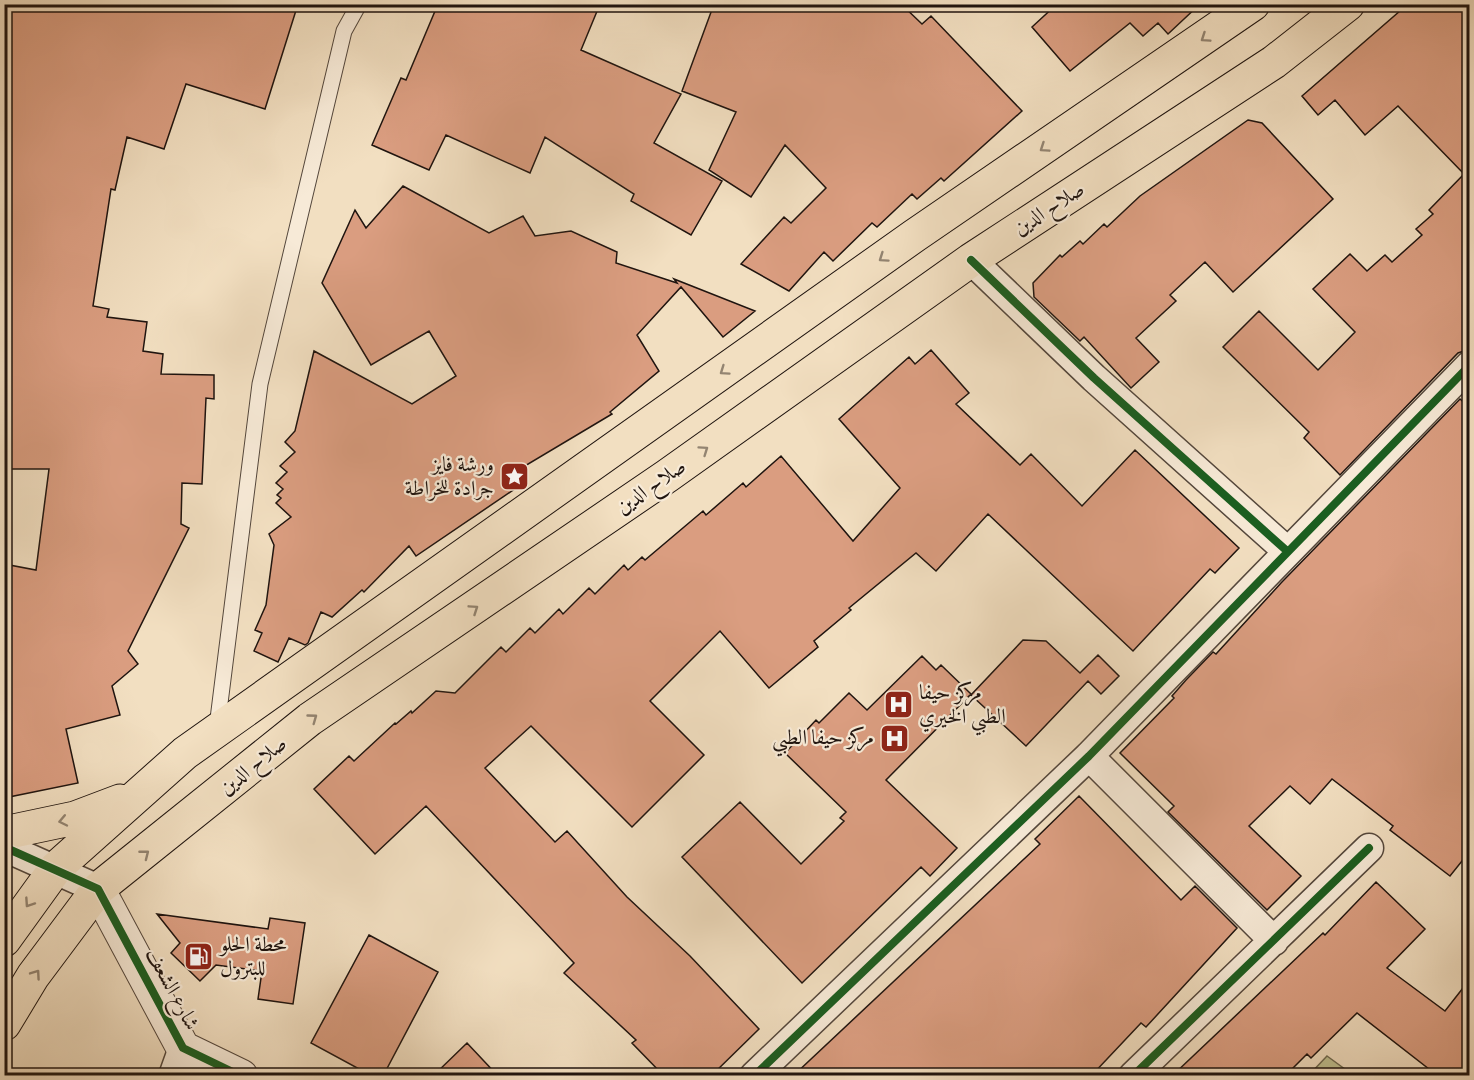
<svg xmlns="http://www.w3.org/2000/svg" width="1474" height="1080" font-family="'Libre Bodoni',Amiri,serif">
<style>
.green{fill:#bfc090;stroke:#6f6a50;stroke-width:1.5}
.building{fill:#da9d80;stroke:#1f140f;stroke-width:1.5}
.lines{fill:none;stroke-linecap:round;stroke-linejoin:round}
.service-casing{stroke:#54473c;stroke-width:17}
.minor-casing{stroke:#54473c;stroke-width:31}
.tertiary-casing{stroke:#54473c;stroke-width:35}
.trunk-casing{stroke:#1f140f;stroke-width:35}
.service{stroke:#f7ead7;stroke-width:15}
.minor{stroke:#f7ead7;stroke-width:28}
.tertiary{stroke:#f7ead7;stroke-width:33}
.trunk{stroke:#f2dfc1;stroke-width:33}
.cycleway-casing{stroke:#f7ead7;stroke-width:11}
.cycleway{stroke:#1b5e20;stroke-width:8}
.oneway{stroke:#938471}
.labels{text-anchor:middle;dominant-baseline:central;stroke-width:4.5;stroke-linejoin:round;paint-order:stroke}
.street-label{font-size:21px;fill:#1f140f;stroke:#f7ead7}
.poi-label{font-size:21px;fill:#1f140f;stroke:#f7ead7;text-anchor:end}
</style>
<rect width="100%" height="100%" fill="#f2dfc1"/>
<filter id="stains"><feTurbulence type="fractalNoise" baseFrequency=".00333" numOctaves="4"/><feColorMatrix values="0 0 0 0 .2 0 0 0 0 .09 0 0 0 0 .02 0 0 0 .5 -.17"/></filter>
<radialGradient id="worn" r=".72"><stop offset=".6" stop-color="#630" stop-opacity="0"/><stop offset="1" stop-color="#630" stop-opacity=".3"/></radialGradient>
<path class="green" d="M 1327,1056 L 1353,1075 L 1309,1075 Z"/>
<path class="building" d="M 4,4 L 298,4 L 265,109 L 186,84 L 164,149 L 127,137 L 115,190 L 111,189 L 93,306 L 109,309 L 107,317 L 147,322 L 143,351 L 163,354 L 161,374 L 214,375 L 214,399 L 206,398 L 202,484 L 182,483 L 181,524 L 189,528 L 128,651 L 138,664 L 112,686 L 120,715 L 66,729 L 78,783 L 4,798 L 4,564 L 36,570 L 49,469 L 4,469 Z
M 438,4 L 600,4 L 581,50 L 681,94 L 654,143 L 722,181 L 691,235 L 631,201 L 634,194 L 545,137 L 530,173 L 446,135 L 429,170 L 372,145 L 401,78 L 406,80 Z
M 714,4 L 901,4 L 922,24 L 931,16 L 1022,111 L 944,181 L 941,178 L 917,199 L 912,194 L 877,227 L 872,223 L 833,261 L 824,252 L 789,291 L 741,264 L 784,217 L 791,223 L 826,188 L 785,145 L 751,197 L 709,170 L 736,112 L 682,91 Z
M 1057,4 L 1200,4 L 1168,34 L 1158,23 L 1143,36 L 1130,23 L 1070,71 L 1032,27 Z
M 1408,4 L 1470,4 L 1470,349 L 1458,353 L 1340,475 L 1304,438 L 1309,432 L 1223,347 L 1259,311 L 1318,370 L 1355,332 L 1313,289 L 1350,254 L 1367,271 L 1385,255 L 1392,262 L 1422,235 L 1416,229 L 1433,214 L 1429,210 L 1464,174 L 1398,106 L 1365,135 L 1335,100 L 1318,115 L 1302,96 Z
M 1248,120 L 1262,123 L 1333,199 L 1233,292 L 1205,262 L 1170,295 L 1176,301 L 1136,338 L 1159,362 L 1131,388 L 1084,337 L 1080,341 L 1034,297 L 1033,283 L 1060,255 L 1062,257 L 1080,241 L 1083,244 L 1104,224 L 1107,227 L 1140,196 Z
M 403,186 L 489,233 L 523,216 L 535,236 L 571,231 L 617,252 L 616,263 L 677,283 L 674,279 L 755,311 L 723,337 L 681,287 L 637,335 L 659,371 L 610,412 L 612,414 L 518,470 L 525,482 L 416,556 L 409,546 L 364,592 L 362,590 L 332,617 L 321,612 L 308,643 L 305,645 L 289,638 L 278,662 L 254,651 L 262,633 L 255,630 L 266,605 L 274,545 L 269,534 L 291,517 L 276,503 L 281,498 L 277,495 L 283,489 L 276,483 L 287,472 L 280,466 L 295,452 L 285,442 L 295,431 L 314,351 L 412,404 L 456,376 L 429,331 L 371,365 L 322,283 L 355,210 L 366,228 Z
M 931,350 L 969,393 L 956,404 L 1020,465 L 1031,454 L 1082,506 L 1135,450 L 1239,548 L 1215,573 L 1210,569 L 1133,651 L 988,514 L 936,571 L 916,553 L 849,608 L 851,610 L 814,641 L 818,647 L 769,688 L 720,631 L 650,701 L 704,755 L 632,827 L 531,726 L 509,746 L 485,768 L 555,842 L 567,831 L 627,897 L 690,956 L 759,1029 L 711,1076 L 664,1076 L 632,1043 L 636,1040 L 564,973 L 574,963 L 426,806 L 375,854 L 314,789 L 349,756 L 354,761 L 395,723 L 396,724 L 411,711 L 412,713 L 436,691 L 455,693 L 501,647 L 506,652 L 530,628 L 535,633 L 559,609 L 563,614 L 589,588 L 595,594 L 624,565 L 628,570 L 642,557 L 645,560 L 703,511 L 706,515 L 743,483 L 746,487 L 781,456 L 853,541 L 900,488 L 839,419 L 909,357 L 915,364 Z
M 1460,399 L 1470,408 L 1470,851 L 1450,876 L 1390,830 L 1393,826 L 1332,779 L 1310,804 L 1290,786 L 1249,826 L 1301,876 L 1267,910 L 1168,812 L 1174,806 L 1120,753 L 1174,698 L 1172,696 L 1186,680 L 1213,652 L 1216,654 L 1281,583 Z
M 1023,640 L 1046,641 L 1080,673 L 1098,655 L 1119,676 L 1101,694 L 1088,681 L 1026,746 L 971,695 Z
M 922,656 L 936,670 L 941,665 L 971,694 L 886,780 L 957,848 L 930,876 L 921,867 L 802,983 L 682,857 L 740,802 L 801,864 L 844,821 L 840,818 L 846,812 L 785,753 L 816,720 L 819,723 L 849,693 L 867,710 Z
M 1079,796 L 1181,900 L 1195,886 L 1237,928 L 1146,1027 L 1141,1023 L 1091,1076 L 793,1076 L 1040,844 L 1035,839 Z
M 1376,882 L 1425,929 L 1387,968 L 1445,1011 L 1470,979 L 1470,1076 L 1438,1076 L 1357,1013 L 1311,1058 L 1307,1054 L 1285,1076 L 1172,1076 L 1323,933 L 1325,935 Z
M 157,914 L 268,929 L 270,918 L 305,923 L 293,1004 L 258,999 L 262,971 L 216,965 L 200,981 L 171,953 L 180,943 Z
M 369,935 L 438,972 L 383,1076 L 372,1076 L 311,1043 Z
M 467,1043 L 498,1076 L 433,1076 Z"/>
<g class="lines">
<defs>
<path id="service" d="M 217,727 L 260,384 L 344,31 L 359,4"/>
<path id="minor" d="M 971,260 L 1094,378 L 1287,551
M 1089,756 L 1274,941
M 4,847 L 98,889
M 173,1076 L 183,1048
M 754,1076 L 1089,756 L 1470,365
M 1133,1076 L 1369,848"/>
<path id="tertiary" d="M 98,889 L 183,1048 L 241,1076"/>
<path id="trunk" d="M 4,833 L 75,818 L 120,801
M 4,940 L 56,868 L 185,753 L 914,236 L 1253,4
M 4,1024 L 33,976 L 98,889 L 310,719 L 667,476 L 971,260 L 1274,62 L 1348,4"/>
</defs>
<use href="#service" class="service-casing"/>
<use href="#minor" class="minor-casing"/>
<use href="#tertiary" class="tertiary-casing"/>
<use href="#trunk" class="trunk-casing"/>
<use href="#service" class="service"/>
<use href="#minor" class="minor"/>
<use href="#tertiary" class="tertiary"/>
<use href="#trunk" class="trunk"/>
<defs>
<path id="cycleway" d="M 971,260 L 1094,378 L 1287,551
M 4,847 L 98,889 L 183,1048 L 241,1076
M 754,1076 L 1089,756 L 1470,365
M 1133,1076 L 1369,848"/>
</defs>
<use href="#cycleway" class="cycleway-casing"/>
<use href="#cycleway" class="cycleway"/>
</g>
<defs><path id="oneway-chevron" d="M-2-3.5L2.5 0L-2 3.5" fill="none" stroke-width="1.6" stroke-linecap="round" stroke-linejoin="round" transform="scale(1.5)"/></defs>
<g class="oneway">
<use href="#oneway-chevron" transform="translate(1205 38) rotate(146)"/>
<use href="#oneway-chevron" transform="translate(1044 148) rotate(146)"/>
<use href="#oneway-chevron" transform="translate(883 258) rotate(145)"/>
<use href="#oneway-chevron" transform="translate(724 371) rotate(145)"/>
<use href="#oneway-chevron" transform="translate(704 450) rotate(-35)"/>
<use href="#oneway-chevron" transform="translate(474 609) rotate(-34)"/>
<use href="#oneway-chevron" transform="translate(313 718) rotate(-36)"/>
<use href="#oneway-chevron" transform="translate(63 821) rotate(168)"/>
<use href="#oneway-chevron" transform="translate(145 854) rotate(-38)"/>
<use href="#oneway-chevron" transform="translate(29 903) rotate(124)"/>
<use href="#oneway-chevron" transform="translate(36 974) rotate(-55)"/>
</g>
<defs>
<symbol id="sight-square" viewBox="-11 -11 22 22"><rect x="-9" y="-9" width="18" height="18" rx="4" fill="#8f2418" stroke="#f7ead7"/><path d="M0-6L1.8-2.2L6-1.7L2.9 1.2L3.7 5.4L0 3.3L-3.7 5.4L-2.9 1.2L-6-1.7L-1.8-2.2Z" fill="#fff"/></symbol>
<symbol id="hospital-square" viewBox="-11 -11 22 22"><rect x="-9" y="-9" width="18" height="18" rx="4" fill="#8f2418" stroke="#f7ead7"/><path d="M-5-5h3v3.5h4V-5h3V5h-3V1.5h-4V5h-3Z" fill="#fff"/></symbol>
<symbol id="fuel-square" viewBox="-11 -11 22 22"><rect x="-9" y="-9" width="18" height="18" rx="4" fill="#8f2418" stroke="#f7ead7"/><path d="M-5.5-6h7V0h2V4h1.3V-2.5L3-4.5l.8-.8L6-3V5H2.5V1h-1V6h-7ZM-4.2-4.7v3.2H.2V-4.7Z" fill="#fff"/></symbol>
</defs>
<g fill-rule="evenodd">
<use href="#sight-square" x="498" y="460" width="33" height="33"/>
<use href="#hospital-square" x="882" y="688" width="33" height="33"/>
<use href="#hospital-square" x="878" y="722" width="33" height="33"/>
<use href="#fuel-square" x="182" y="940" width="33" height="33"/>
</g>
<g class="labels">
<g class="street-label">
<text transform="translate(1049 209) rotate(-33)">صلاح الدين</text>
<text transform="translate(651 487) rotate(-35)">صلاح الدين</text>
<text transform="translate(253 766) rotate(-39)">صلاح الدين</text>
<text transform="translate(172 989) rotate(62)">شارع الشعف</text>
</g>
<g class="poi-label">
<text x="494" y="465">ورشة فايز<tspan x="494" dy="24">جرادة للخراطة</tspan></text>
<text x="919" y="693" text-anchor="start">مركز حيفا<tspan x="919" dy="24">الطبي الخيري</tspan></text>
<text x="874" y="738">مركز حيفا الطبي</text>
<text x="220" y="945" text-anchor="start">محطة الحلو<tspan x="220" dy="24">للبترول</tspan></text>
</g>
</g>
<rect width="1474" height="1080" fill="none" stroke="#f2dfc1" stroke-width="24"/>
<rect x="6" y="6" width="1462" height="1068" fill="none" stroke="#1f140f" stroke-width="3"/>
<rect x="12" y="12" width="1450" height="1056" fill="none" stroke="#1f140f" stroke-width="1.5"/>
<rect width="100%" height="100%" filter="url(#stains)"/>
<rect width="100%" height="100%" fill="url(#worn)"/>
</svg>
